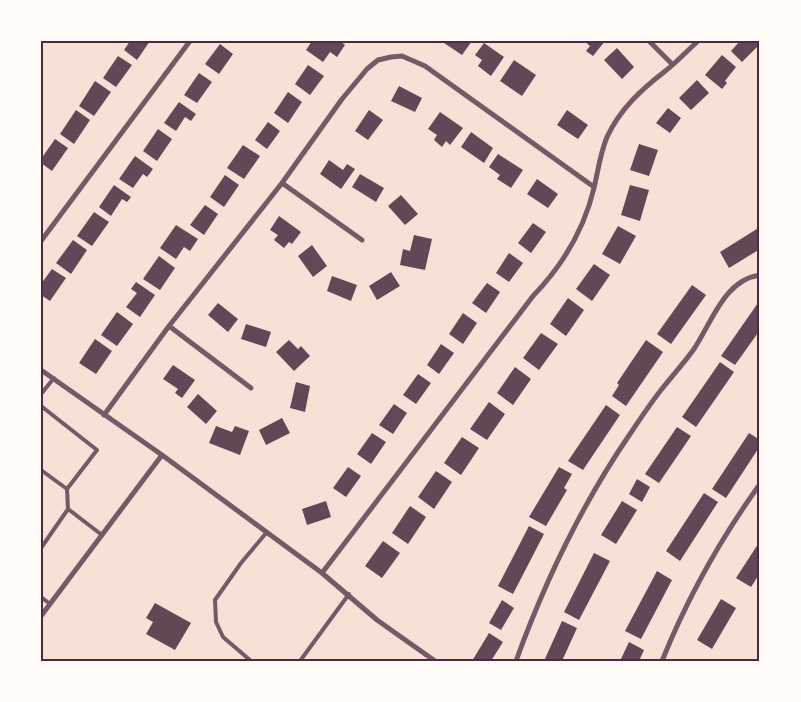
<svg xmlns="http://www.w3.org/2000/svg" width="801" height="702" font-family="Jost,sans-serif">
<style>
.building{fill:#644757}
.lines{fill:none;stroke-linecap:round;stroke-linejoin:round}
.service{stroke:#755966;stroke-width:4}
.minor{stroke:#755966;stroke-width:5}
.neatline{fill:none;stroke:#4a2c40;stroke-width:2}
</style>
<rect width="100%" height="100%" fill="#f7e1d7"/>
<path class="building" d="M 130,41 L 150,41 L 137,60 L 124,50 Z
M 312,41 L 340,41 L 345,45 L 337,57 L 330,52 L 323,62 L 306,50 Z
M 441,41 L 472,41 L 462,55 Z
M 584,41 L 605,41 L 593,56 L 586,51 L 590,46 Z
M 740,41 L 757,41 L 760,44 L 742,62 L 731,51 Z
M 484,43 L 504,57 L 491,76 L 478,66 L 482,60 L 475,55 Z
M 220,44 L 233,54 L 219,74 L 205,64 Z
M 617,48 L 634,67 L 622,79 L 604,60 Z
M 722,55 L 736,67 L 725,81 L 727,83 L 722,89 L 705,75 Z
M 118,56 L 132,65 L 116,87 L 103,78 Z
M 514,60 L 536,75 L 522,96 L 500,81 Z
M 308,65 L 324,76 L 310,95 L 295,84 Z
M 199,73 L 212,82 L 197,103 L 184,95 Z
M 697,80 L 709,93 L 691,110 L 679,98 Z
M 95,81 L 111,92 L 94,116 L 79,106 Z
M 399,86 L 422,98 L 415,112 L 391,101 Z
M 288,92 L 302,102 L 288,123 L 274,113 Z
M 179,102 L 196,114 L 191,121 L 185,117 L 176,131 L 164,123 Z
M 668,108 L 681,118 L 670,133 L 656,123 Z
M 76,110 L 90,120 L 74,144 L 60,134 Z
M 369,110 L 383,120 L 368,140 L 355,131 Z
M 567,110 L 588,125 L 578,139 L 557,125 Z
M 440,112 L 463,128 L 450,145 L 446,141 L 442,147 L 434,140 L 437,135 L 428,129 Z
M 268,122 L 280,131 L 267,149 L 255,140 Z
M 158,129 L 172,139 L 157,161 L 143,151 Z
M 471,132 L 493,148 L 484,163 L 461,147 Z
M 55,139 L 68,148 L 52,171 L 41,163 L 41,159 Z
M 639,144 L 658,150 L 649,176 L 630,170 Z
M 243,145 L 260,156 L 244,179 L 227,168 Z
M 498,154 L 523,170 L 511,188 L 497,179 L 500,175 L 489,167 Z
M 135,156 L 153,169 L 147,177 L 143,174 L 133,188 L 119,179 Z
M 329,160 L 343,170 L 347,164 L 355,169 L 341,189 L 320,174 Z
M 360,174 L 384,188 L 376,202 L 352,187 Z
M 225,175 L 239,185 L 224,207 L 210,197 Z
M 537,179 L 558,194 L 548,208 L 527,194 Z
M 114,185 L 131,197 L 127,202 L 122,199 L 111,216 L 99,207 Z
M 630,185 L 649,190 L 640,221 L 621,215 Z
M 401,195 L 418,214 L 405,225 L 388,206 Z
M 205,205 L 218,214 L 204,235 L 190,225 Z
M 94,212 L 109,222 L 92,246 L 77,236 Z
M 279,216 L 301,232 L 292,244 L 289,242 L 284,248 L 274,240 L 278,235 L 270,230 Z
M 533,223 L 546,232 L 531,253 L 518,243 Z
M 176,225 L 198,239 L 190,251 L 184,247 L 176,259 L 160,248 Z
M 618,226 L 636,236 L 620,264 L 602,254 Z
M 760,227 L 760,249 L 729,268 L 720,252 Z
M 414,235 L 432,239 L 425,270 L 400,265 L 403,249 L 410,251 Z
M 73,240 L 87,250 L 71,274 L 56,263 Z
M 312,245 L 327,266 L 313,277 L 298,256 Z
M 509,253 L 523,263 L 509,282 L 496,273 Z
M 159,256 L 175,268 L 160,290 L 143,279 Z
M 594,264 L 610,275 L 592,301 L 576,289 Z
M 52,269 L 66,278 L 50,301 L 41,295 L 41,284 Z
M 391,272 L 400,286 L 377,300 L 369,286 Z
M 332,276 L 357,285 L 351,301 L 327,291 Z
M 136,282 L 155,295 L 140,317 L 126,307 L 137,293 L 131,289 Z
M 487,283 L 500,292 L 486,313 L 472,303 Z
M 692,285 L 706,295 L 671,344 L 657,334 Z
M 568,298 L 584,310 L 566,336 L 550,324 Z
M 760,300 L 760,330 L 735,365 L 721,356 Z
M 218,303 L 238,319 L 228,332 L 208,315 Z
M 117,312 L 133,324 L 117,346 L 101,335 Z
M 463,313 L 477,323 L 463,344 L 449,334 Z
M 246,324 L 271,332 L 266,347 L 241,339 Z
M 541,333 L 558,344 L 539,370 L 523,358 Z
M 95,339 L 112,351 L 96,374 L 79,363 Z
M 289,340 L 298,349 L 301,346 L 310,356 L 294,371 L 276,352 Z
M 646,340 L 663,352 L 626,406 L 612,396 L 619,385 L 617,383 Z
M 441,344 L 454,353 L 439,374 L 427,365 Z
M 720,362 L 734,372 L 696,427 L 682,417 Z
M 173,365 L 195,380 L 182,398 L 175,393 L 178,389 L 163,379 Z
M 515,367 L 531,379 L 513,405 L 497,393 Z
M 418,374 L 431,383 L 416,404 L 403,395 Z
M 296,382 L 310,386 L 305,412 L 290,408 Z
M 198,394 L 217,411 L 206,424 L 187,407 Z
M 489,402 L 505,414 L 487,440 L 470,429 Z
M 394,404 L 407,413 L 393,434 L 379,425 Z
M 606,405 L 620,415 L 583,470 L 568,461 Z
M 282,418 L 290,433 L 266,445 L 259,430 Z
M 216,426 L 232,432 L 235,426 L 249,431 L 240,455 L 209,443 Z
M 677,427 L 691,436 L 659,483 L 645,474 Z
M 372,433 L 386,442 L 371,464 L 357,454 Z
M 749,433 L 760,440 L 760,446 L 726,498 L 712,489 Z
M 462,437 L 479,448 L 461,475 L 444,463 Z
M 348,467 L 361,476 L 346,497 L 333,488 Z
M 559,467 L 572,474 L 564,488 L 567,490 L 546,526 L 529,517 Z
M 436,471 L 452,482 L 434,509 L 418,497 Z
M 637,479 L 650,487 L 642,502 L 629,494 Z
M 704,493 L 718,502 L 680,561 L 666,551 Z
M 326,501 L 331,517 L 307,525 L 302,509 Z
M 622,501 L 637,510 L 616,544 L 601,535 Z
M 410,506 L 426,517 L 408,544 L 392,533 Z
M 529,526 L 544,534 L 513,594 L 498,586 Z
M 383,541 L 400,553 L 382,578 L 365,566 Z
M 760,541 L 760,573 L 751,587 L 736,578 Z
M 594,553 L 610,561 L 579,620 L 564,612 Z
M 657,571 L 672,580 L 641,639 L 625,631 Z
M 721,599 L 736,608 L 712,649 L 697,640 Z
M 502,600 L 514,608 L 501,630 L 489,623 Z
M 155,603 L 191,623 L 175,650 L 146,634 L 153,622 L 146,618 Z
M 562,621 L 577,628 L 562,661 L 544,661 Z
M 489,633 L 503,642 L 491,661 L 472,661 Z
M 629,642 L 644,650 L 639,661 L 620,661 Z"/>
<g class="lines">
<path class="service" d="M 41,394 L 54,378
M 41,406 L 97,450 L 67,489 L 68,509 L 102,535
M 41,470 L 67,489
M 41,548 L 68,509
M 41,597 L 50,604
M 251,661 L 223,637 L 216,622 L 215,600 L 241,563 L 267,532
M 300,661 L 349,594"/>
<path class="minor" d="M 649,41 L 672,64
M 282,183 L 362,240
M 41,241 L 190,41
M 169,326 L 251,388
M 41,370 L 162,455 L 322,573 L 377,620 L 435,661
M 104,415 L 169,326 L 282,183 L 342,99 L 367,69 L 378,60 L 391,57 L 402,56 L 425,66 L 594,187
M 322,573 L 533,296 C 563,265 584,230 594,188 C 598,171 600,154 607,137 C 620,109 641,90 664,72 C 676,63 687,51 698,41
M 41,616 L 162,455
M 516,661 C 545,581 582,504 630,434 C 640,419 650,404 661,390 C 672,376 684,363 694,349 C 712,322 724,280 760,275
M 662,661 C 687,599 721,538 760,484"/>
</g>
<rect width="801" height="702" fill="none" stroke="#fffaf5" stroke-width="85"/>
<rect x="42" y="42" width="716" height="618" class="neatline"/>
</svg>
